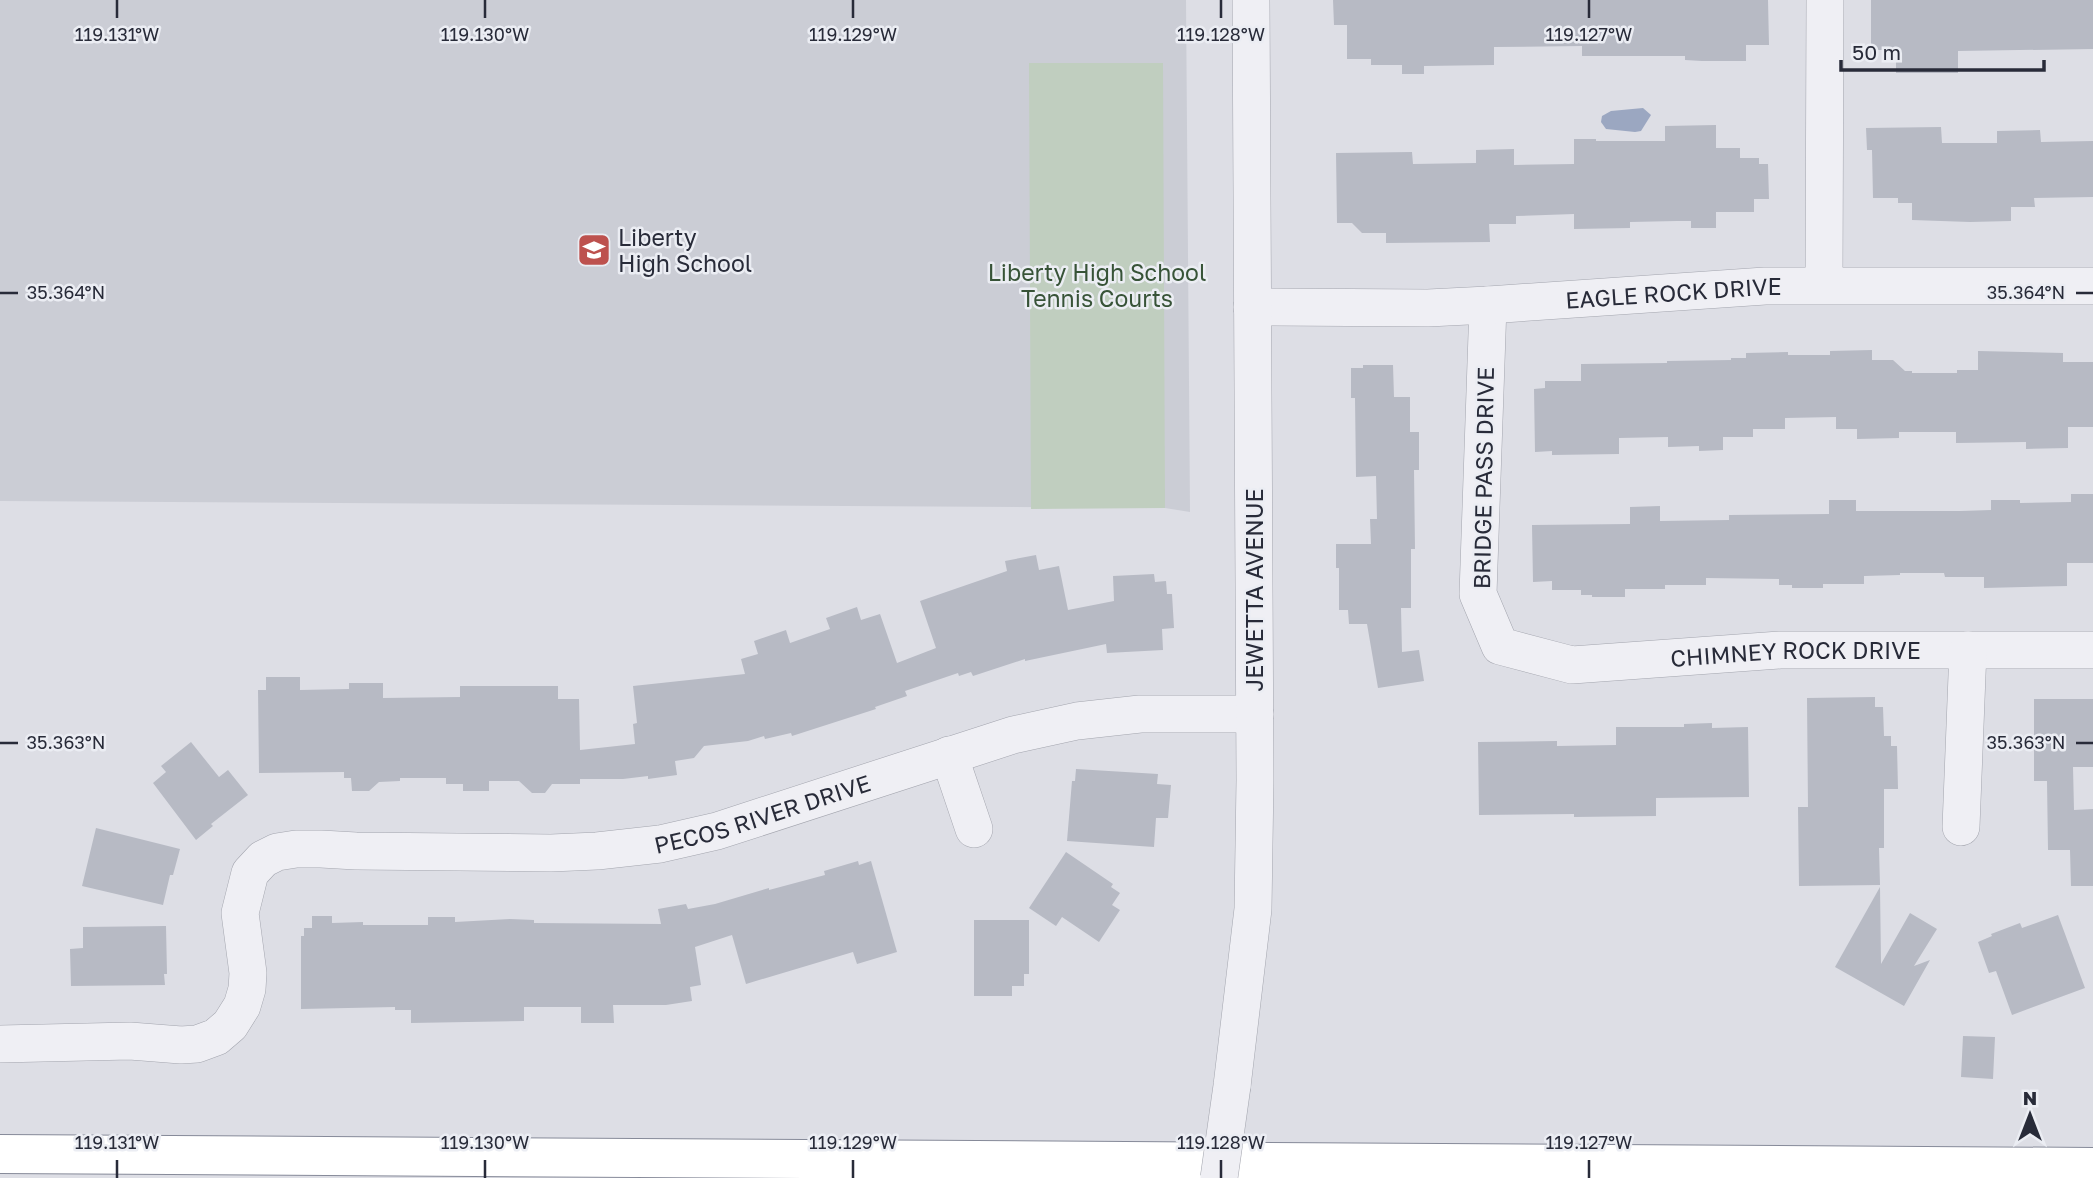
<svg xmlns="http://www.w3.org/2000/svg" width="2093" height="1178" font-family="'Golos Text',sans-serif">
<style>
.built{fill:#cbcdd5}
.green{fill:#c0cebf}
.water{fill:#9ba7c1}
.building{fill:#b7bac4}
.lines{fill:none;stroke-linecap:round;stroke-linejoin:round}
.minor-casing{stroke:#a3a5ae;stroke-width:38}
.highway-casing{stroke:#868a99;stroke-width:40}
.minor{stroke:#efeff4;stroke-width:37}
.highway{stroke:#fff;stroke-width:38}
.minor-bridge-casing{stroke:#a3a5ae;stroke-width:38;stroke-linecap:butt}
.minor-bridge{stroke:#efeff4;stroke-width:37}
.ticks{fill:none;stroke:#282b39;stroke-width:2.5}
.labels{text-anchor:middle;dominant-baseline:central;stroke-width:5;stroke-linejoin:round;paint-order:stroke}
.poi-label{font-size:23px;fill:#282b39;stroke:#ebedf3;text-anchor:start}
.park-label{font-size:23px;fill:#375337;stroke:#ebedf3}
.street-label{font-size:23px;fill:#282b39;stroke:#ebedf3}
.ticks-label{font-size:18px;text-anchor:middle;fill:#282b39;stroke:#ebedf3;stroke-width:5;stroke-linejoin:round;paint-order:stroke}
</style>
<rect width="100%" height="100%" fill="#dddee5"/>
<path class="built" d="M 0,0 L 1186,0 L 1190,512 L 1165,508 L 0,501 Z"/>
<path class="green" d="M 1029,63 L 1163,63 L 1165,508 L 1031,509 Z"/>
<path class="water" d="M 1643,108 L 1651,115 L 1641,131 L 1635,132 L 1606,129 L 1601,122 L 1602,116 L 1611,111 Z"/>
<path class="building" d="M 1333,0 L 1768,0 L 1769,45 L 1746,45 L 1746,61 L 1702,61 L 1685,60 L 1685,56 L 1582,56 L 1582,46 L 1494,47 L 1494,65 L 1424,66 L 1424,74 L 1402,74 L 1402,65 L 1371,65 L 1371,59 L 1347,59 L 1347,25 L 1334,25 Z
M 1871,0 L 2093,0 L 2093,49 L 1958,51 L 1958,73 L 1896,73 L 1896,50 L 1871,50 Z
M 1716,125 L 1716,148 L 1740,148 L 1740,158 L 1759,158 L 1759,164 L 1768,164 L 1769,199 L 1754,199 L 1754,212 L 1716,212 L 1716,228 L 1691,228 L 1691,221 L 1677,221 L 1630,222 L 1630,228 L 1574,229 L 1574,214 L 1516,216 L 1516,224 L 1489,224 L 1490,242 L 1386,243 L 1386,233 L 1362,233 L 1352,223 L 1337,223 L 1336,153 L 1412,152 L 1413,164 L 1476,163 L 1476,150 L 1514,149 L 1514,165 L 1574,164 L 1574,139 L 1596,139 L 1596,141 L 1665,141 L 1665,126 Z
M 1941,127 L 1942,143 L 1997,143 L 1997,131 L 2040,130 L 2041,142 L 2093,141 L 2093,197 L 2034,198 L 2035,207 L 2011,207 L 2011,221 L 1970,222 L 1912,220 L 1912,203 L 1898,203 L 1898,198 L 1873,198 L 1872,150 L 1867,150 L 1866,128 Z
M 1872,350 L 1872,360 L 1893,360 L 1905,371 L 1912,371 L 1912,373 L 1957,373 L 1957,370 L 1978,370 L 1978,351 L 2063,353 L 2063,362 L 2093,362 L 2093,427 L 2068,427 L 2068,448 L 2026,449 L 2026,442 L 1956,443 L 1956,432 L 1899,432 L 1899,438 L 1857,439 L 1857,429 L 1836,429 L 1836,417 L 1785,418 L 1785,429 L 1753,429 L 1753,437 L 1723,437 L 1723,450 L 1699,451 L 1699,446 L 1668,447 L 1668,437 L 1619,438 L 1619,454 L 1552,455 L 1552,451 L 1535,452 L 1534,389 L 1545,388 L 1545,381 L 1581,381 L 1581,364 L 1667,363 L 1667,361 L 1731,360 L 1731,358 L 1746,358 L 1746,353 L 1788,352 L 1788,355 L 1830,355 L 1830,351 Z
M 1363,365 L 1393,365 L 1394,397 L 1410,397 L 1410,432 L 1419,432 L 1419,470 L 1414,470 L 1415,549 L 1411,549 L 1411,608 L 1401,608 L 1402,652 L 1419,650 L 1424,681 L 1378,688 L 1367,624 L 1349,624 L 1348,610 L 1339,610 L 1339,568 L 1336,568 L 1336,544 L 1371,544 L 1370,519 L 1377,519 L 1376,476 L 1356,477 L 1355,398 L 1351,398 L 1351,368 L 1363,368 Z
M 2071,494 L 2093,494 L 2093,563 L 2067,563 L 2067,586 L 1984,588 L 1984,577 L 1945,577 L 1944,573 L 1900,573 L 1900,575 L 1864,576 L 1864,584 L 1823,584 L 1823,588 L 1792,588 L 1792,585 L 1779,585 L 1779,579 L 1706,578 L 1706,585 L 1665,585 L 1665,589 L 1625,589 L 1625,597 L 1592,597 L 1592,595 L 1581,595 L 1581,590 L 1552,590 L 1552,581 L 1533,582 L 1532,525 L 1630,524 L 1630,507 L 1660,506 L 1660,521 L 1729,520 L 1729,515 L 1829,514 L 1829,500 L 1856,500 L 1856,511 L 1961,511 L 1991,510 L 1991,500 L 2020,500 L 2020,503 L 2071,502 Z
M 1036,555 L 1039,570 L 1059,566 L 1068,610 L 1114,601 L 1113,576 L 1154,574 L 1155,582 L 1166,581 L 1167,594 L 1172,594 L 1174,628 L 1162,629 L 1163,650 L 1107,653 L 1106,644 L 1025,661 L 1025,659 L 973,676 L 971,672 L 959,676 L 958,673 L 905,691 L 907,696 L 875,707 L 876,709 L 792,736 L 791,733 L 765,739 L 764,736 L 748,741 L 704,746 L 694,758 L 675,761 L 677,775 L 648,779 L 648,776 L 623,779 L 580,779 L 580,784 L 552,784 L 545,793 L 532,793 L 519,781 L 489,781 L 489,791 L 463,791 L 463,784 L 446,784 L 446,778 L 400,778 L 400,781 L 379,782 L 369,791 L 352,791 L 351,778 L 344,778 L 344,772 L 259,773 L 258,690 L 266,690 L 266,677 L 300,677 L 300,690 L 349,689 L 349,683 L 383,683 L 383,698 L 460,697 L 460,686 L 558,686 L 558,699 L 579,699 L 580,750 L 635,744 L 633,724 L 637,723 L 633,686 L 745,674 L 741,659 L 758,654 L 754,641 L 786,630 L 790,643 L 830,629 L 826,618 L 857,607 L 861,620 L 880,614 L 897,663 L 936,648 L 920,601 L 1007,571 L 1005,561 Z
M 1875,697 L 1875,707 L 1883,707 L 1884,736 L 1891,736 L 1891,746 L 1897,746 L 1898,789 L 1884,789 L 1884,848 L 1879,848 L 1880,885 L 1799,886 L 1798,807 L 1808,807 L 1807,698 Z
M 2034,699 L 2093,699 L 2093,767 L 2073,767 L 2074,810 L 2093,809 L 2093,886 L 2071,886 L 2070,850 L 2048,850 L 2047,781 L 2034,781 Z
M 1712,723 L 1712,728 L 1748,727 L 1749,797 L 1656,798 L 1656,816 L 1574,817 L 1574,814 L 1479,815 L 1478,742 L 1557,741 L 1557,746 L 1616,745 L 1616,727 L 1684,727 L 1684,724 Z
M 191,742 L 219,777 L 228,770 L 248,795 L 211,824 L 213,826 L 196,840 L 153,783 L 166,772 L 161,766 Z
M 1076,769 L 1158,774 L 1157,784 L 1171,785 L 1168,818 L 1156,818 L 1154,847 L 1067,841 L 1072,781 L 1075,781 Z
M 96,828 L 180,849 L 173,875 L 170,875 L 163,905 L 82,886 Z
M 1066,852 L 1113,884 L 1111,887 L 1120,893 L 1112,905 L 1120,910 L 1099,942 L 1062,917 L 1056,926 L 1029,908 Z
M 858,861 L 859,865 L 871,861 L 897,952 L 857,964 L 853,952 L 746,984 L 732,935 L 695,947 L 701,985 L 690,987 L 692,1001 L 666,1005 L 613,1005 L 614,1023 L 581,1023 L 581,1007 L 524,1007 L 524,1021 L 411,1023 L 411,1010 L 395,1010 L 395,1007 L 301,1009 L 301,936 L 304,936 L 304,928 L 312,928 L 312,916 L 332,916 L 332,923 L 363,922 L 363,925 L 428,925 L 428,917 L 455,917 L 455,922 L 510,919 L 534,920 L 534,923 L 661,924 L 658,909 L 686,904 L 688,909 L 715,904 L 769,888 L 769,890 L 825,875 L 824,871 Z
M 1880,887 L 1881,964 L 1910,913 L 1937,929 L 1914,966 L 1930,960 L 1904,1006 L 1835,967 Z
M 2058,915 L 2085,988 L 2012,1015 L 1996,971 L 1989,973 L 1978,942 L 1992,936 L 1991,934 L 2020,923 L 2022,928 Z
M 974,920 L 1029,920 L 1029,974 L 1024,974 L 1024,986 L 1012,986 L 1012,996 L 974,996 Z
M 166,926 L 167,974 L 164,974 L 165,985 L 71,986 L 70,949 L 83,948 L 83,927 Z
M 1963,1036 L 1995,1037 L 1993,1079 L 1961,1077 Z"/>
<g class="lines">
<defs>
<g id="minor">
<path d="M 1824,285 L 1825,0"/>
<path id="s1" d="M 1488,305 L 1478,594 L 1500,646 L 1572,665 L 1780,650 L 2093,650"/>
<path id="s2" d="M 1252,307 L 1428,308 L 1488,305 L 1765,286 L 2093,286"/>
<path d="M 949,755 L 974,829"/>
<path d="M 1961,827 L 1968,650"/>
<path id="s3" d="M 0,1044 L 130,1041 L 181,1045 L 197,1044 L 216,1037 L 230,1025 L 242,1006 L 247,989 L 248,973 L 240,913 L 250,873 L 263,859 L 277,852 L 296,849 L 321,849 L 356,851 L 551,853 L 597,851 L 660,844 L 717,831 L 1013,735 L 1077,721 L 1140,714 L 1255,714"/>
<path d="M 1232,1086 L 1253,909 L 1255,780 L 1251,0"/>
</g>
<path id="highway" d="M 0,1154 L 2093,1167"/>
</defs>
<use href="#minor" class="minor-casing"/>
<use href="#highway" class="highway-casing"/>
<use href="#minor" class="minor"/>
<use href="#highway" class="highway"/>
<defs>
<path id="minor-bridge" d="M 1219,1178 L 1232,1086"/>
</defs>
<use href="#minor-bridge" class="minor-bridge-casing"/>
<use href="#minor-bridge" class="minor-bridge"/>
</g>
<path class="ticks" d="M 117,0 L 117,18M 485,0 L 485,18M 853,0 L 853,18M 1221,0 L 1221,18M 1589,0 L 1589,18M 0,293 L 18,293M 2076,293 L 2093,293M 0,743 L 18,743M 2076,743 L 2093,743M 117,1160 L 117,1178M 485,1160 L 485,1178M 853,1160 L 853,1178M 1221,1160 L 1221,1178M 1589,1160 L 1589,1178"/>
<defs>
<symbol id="school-square" viewBox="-11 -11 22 22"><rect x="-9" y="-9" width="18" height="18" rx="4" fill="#bd514e" stroke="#ebedf3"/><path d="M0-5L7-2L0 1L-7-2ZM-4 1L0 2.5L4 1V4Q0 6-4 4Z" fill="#fff"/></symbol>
</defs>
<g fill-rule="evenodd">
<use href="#school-square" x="575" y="231" width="38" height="38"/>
</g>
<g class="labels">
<g class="poi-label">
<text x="618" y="237">Liberty<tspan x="618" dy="26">High School</tspan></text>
</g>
<g class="park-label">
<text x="1097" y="272">Liberty High School<tspan x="1097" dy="26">Tennis Courts</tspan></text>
</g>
<g class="street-label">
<text stroke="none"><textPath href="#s2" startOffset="422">EAGLE ROCK DRIVE</textPath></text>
<text transform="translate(1483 478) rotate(-89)">BRIDGE PASS DRIVE</text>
<text transform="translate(1254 590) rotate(-90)">JEWETTA AVENUE</text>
<text stroke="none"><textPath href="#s1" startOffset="644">CHIMNEY ROCK DRIVE</textPath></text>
<text stroke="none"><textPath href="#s3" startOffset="919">PECOS RIVER DRIVE</textPath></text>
</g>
</g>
<g class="ticks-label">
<text x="117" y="41">119.131°W</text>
<text x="485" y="41">119.130°W</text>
<text x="853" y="41">119.129°W</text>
<text x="1221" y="41">119.128°W</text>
<text x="1589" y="41">119.127°W</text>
<text x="66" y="299">35.364°N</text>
<text x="2026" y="299">35.364°N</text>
<text x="66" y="749">35.363°N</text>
<text x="2026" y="749">35.363°N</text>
<text x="117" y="1149">119.131°W</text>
<text x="485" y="1149">119.130°W</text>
<text x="853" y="1149">119.129°W</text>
<text x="1221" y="1149">119.128°W</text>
<text x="1589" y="1149">119.127°W</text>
</g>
<g transform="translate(2030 1115)" stroke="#ebedf3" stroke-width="5" paint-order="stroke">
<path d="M0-5L12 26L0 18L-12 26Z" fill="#282b39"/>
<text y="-10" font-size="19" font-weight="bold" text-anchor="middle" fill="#282b39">N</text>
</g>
<path d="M1841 60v10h203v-10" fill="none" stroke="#282b39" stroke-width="3.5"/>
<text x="1852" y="60" font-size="21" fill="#282b39" stroke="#ebedf3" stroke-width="5" paint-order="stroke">50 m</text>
</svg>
